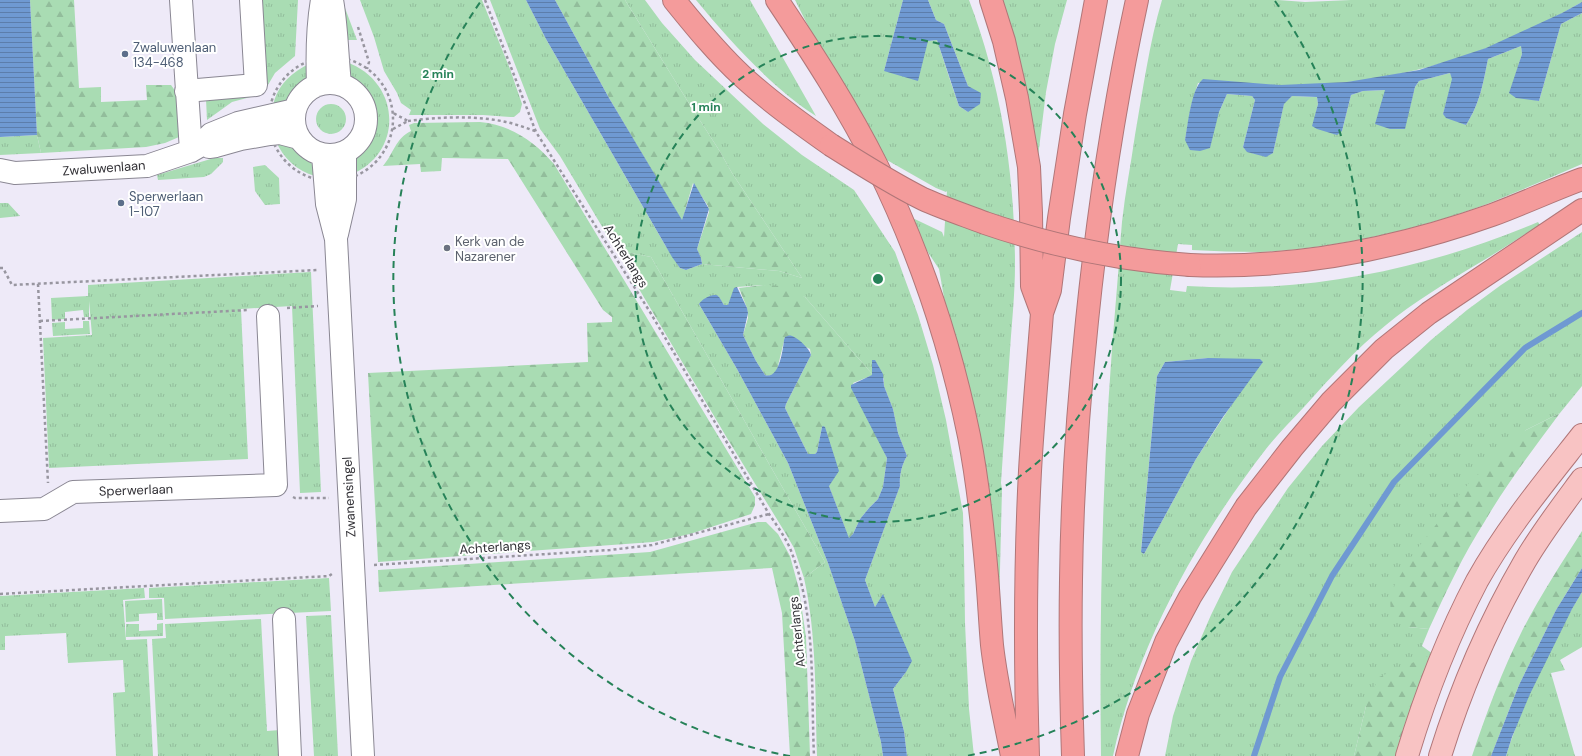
<svg xmlns="http://www.w3.org/2000/svg" width="1582" height="756" font-family="'DM Sans',sans-serif">
<style>
.grass{fill:url(#grass-tufts);fill-rule:evenodd}
.forest{fill:url(#forest-firs)}
.water{fill:url(#water-rules)}
.lines{fill:none;stroke-linecap:round;stroke-linejoin:round}
.stream{stroke:#6f99d2;stroke-width:6}
.minor-casing{stroke:#8a8793;stroke-width:24}
.major-casing{stroke:#b07678;stroke-width:24}
.highway-casing{stroke:#b07678;stroke-width:24}
.path{stroke:#9896a0;stroke-width:2.5;stroke-dasharray:3 3;stroke-linecap:butt}
.minor{stroke:#fff;stroke-width:22}
.major{stroke:#f8c3c3;stroke-width:22}
.highway{stroke:#f49b9b;stroke-width:22}
.highway-bridge-casing{stroke:#b07678;stroke-width:24;stroke-linecap:butt}
.highway-bridge{stroke:#f49b9b;stroke-width:22}
.ring{fill:none;stroke:#268258;stroke-width:2;stroke-dasharray:7 5}
.service-dot{fill:#5c6f8a;stroke:#fff;stroke-width:1.5}
.worship-dot{fill:#6b7280;stroke:#fff;stroke-width:1.5}
.labels{text-anchor:middle;dominant-baseline:central;stroke-width:4;stroke-linejoin:round;paint-order:stroke}
.service-label{font-size:13px;fill:#4e5e75;stroke:#fff;text-anchor:start}
.street-label{font-size:13px;fill:#323136;stroke:#fff}
.worship-label{font-size:13px;fill:#5b616d;stroke:#fff;text-anchor:start}
.centre{fill:#268258;stroke:#fff;stroke-width:2}
.ring-label{font-size:12px;text-anchor:middle;font-weight:bold;fill:#268258;stroke:#fff;stroke-width:4;stroke-linejoin:round;paint-order:stroke}
</style>
<defs>
<pattern id="grass-tufts" width="24" height="20" patternUnits="userSpaceOnUse"><rect width="24" height="20" fill="#a9dcb3"/><path d="M3 7l-1-3M5 7V3M7 7l1-3M15 17l-1-3M17 17v-4M19 17l1-3" fill="none" stroke="#92bd9b"/></pattern>
<pattern id="forest-firs" width="22" height="20" patternUnits="userSpaceOnUse"><rect width="22" height="20" fill="#a9dcb3"/><path d="M5 1l3.5 6h-7zM16 11l3.5 6h-7z" fill="#92bd9b"/></pattern>
<pattern id="water-rules" width="6" height="5" patternUnits="userSpaceOnUse"><rect width="6" height="5" fill="#6f99d2"/><path d="M0 2.5h6" fill="none" stroke="#5c7dab"/></pattern>
</defs>
<rect width="100%" height="100%" fill="#eeeaf8"/>
<path class="grass" d="M 258,0 L 298,0 L 295,56 L 275,73 L 265,90 L 258,95 L 232,102 L 207,120 L 206,99 L 250,95 Z
M 342,0 L 357,40 L 346,40 Z
M 360,0 L 482,0 L 510,69 L 522,104 L 520,112 L 514,117 L 510,117 L 483,115 L 409,115 L 411,110 L 401,103 L 397,93 L 384,71 L 374,37 Z
M 490,0 L 526,0 L 546,39 L 665,245 L 680,268 L 686,270 L 702,264 L 779,271 L 802,278 L 732,173 L 719,150 L 690,105 L 625,0 L 645,0 L 662,23 L 695,60 L 763,124 L 802,155 L 854,190 L 895,252 L 918,315 L 933,365 L 946,420 L 963,513 L 964,553 L 965,623 L 969,709 L 974,756 L 907,756 L 904,731 L 893,689 L 906,672 L 883,595 L 875,607 L 865,580 L 900,486 C 899,476 902,464 907,456 L 898,433 L 893,409 L 884,386 L 884,379 L 872,363 L 873,372 L 873,375 L 805,297 L 763,285 L 737,287 L 728,305 L 724,305 L 718,296 L 699,304 L 737,369 L 788,463 L 828,563 L 855,641 L 881,742 L 883,756 L 817,756 C 815,697 817,636 804,578 L 825,562 L 651,257 L 616,250 L 560,156 L 540,129 Z
M 696,0 L 750,0 L 816,116 C 772,88 729,40 696,0 Z
M 795,0 L 903,0 L 884,71 L 928,41 L 937,40 L 950,80 L 959,106 L 968,112 L 968,86 L 944,24 L 936,20 L 928,0 L 969,0 C 1001,84 1015,175 1015,265 C 1015,293 1012,321 1010,350 C 1007,394 1004,438 1001,483 L 1002,489 L 999,610 L 939,269 L 902,213 L 942,232 L 944,237 L 947,191 L 946,192 L 936,188 L 871,151 Z
M 1001,0 L 1067,0 L 1055,44 L 1046,92 L 1037,165 Z
M 1162,0 L 1278,0 L 1305,2 L 1351,0 L 1582,0 L 1582,2 C 1511,44 1430,73 1348,82 C 1298,88 1248,84 1198,83 L 1191,106 L 1185,140 L 1219,112 L 1227,94 L 1252,96 L 1255,100 L 1243,147 C 1251,157 1261,153 1273,153 L 1284,103 L 1292,96 L 1317,97 L 1318,104 L 1313,126 L 1342,131 L 1351,95 L 1363,91 L 1385,90 L 1404,129 L 1415,87 L 1419,81 L 1450,73 L 1453,79 L 1443,114 L 1466,125 C 1480,103 1483,84 1488,59 L 1521,46 L 1522,54 L 1510,93 L 1539,101 L 1561,24 L 1582,13 L 1582,164 C 1550,178 1519,191 1487,204 C 1417,230 1333,249 1259,252 C 1237,252 1214,251 1192,250 L 1192,245 L 1178,244 L 1170,290 L 1186,292 L 1187,286 C 1308,294 1427,269 1538,222 L 1540,225 C 1518,238 1497,253 1474,266 C 1444,284 1414,302 1386,325 C 1356,349 1330,378 1304,407 C 1291,421 1278,434 1266,449 C 1197,538 1137,645 1113,756 L 1101,756 C 1099,599 1103,443 1117,287 C 1119,265 1120,243 1122,222 C 1125,193 1131,164 1135,135 C 1143,90 1149,44 1162,0 ZM 1208,358 L 1240,392 L 1196,459 L 1144,554 L 1141,551 L 1157,376 L 1165,362 Z
M 346,62 C 401,81 405,153 350,175 L 354,159 L 367,143 L 373,132 L 375,120 L 371,101 L 365,92 L 349,75 Z
M 311,63 C 310,67 310,72 309,76 C 302,89 287,104 273,106 C 277,85 292,72 311,63 Z
M316 119a15 15 0 1 1 30 0a15 15 0 1 1-30 0Z
M 37,135 L 41,153 L 0,155 L 0,137 Z
M 276,141 C 282,143 289,144 295,147 C 305,151 315,165 315,176 C 297,171 283,158 276,141 Z
M 214,158 L 223,158 L 223,162 L 211,174 L 204,177 L 158,180 L 157,175 Z
M 265,165 L 279,178 L 280,204 L 265,205 L 255,191 L 253,167 Z
M 0,203 L 8,203 L 20,216 L 0,218 Z
M 1582,232 L 1582,386 L 1560,413 L 1526,430 L 1408,627 L 1429,629 L 1422,646 L 1433,654 L 1366,706 L 1354,756 L 1165,756 L 1173,716 L 1191,661 L 1211,615 L 1232,572 L 1288,488 L 1322,446 L 1359,407 L 1431,340 L 1467,310 L 1501,285 Z
M 311,272 L 321,492 L 300,493 L 292,306 L 241,309 L 248,459 L 49,468 L 43,338 L 92,335 L 89,301 L 89,317 L 84,317 L 83,310 L 65,312 L 65,319 L 52,320 L 51,298 L 88,296 L 88,285 Z
M 83,321 L 89,321 L 90,334 L 53,336 L 52,323 L 65,322 L 65,329 L 83,328 Z
M 329,578 L 331,611 L 165,619 L 164,598 L 149,598 L 149,588 Z
M 144,588 L 145,598 L 123,600 L 126,640 L 147,639 L 153,756 L 116,756 L 113,693 L 125,692 L 123,660 L 68,663 L 66,633 L 5,636 L 5,650 L 0,650 L 0,596 Z
M 1582,592 L 1582,647 L 1560,660 L 1565,670 L 1551,673 L 1575,756 L 1506,756 C 1523,702 1552,640 1582,592 Z
M 162,599 L 163,620 L 157,620 L 157,613 L 139,614 L 139,621 L 126,622 L 125,601 Z
M 331,615 L 338,756 L 314,756 L 306,616 Z
M 261,619 L 267,731 L 280,730 L 282,756 L 158,756 L 152,639 L 166,638 L 165,624 Z
M 163,623 L 163,636 L 126,637 L 126,624 L 139,624 L 139,631 L 157,630 L 157,624 Z"/>
<path class="forest" d="M 30,0 L 74,0 L 79,88 L 101,87 L 101,102 L 147,100 L 146,85 L 171,85 L 176,92 L 179,137 L 165,143 L 146,147 L 41,153 L 37,135 Z
M 555,0 L 625,0 L 690,105 L 719,150 L 732,173 L 802,278 L 779,271 L 702,264 L 701,258 L 697,249 L 709,212 L 708,206 L 693,183 L 682,221 L 609,98 Z
M 480,122 C 511,125 534,141 554,164 L 755,497 L 755,505 L 751,514 L 690,534 L 653,542 L 378,562 L 368,373 L 588,362 L 587,323 L 612,322 L 612,317 L 603,310 L 508,159 L 442,158 L 441,171 L 421,172 L 420,164 L 383,166 C 394,153 395,139 411,131 L 409,125 L 414,123 Z
M 616,250 L 651,257 L 825,562 L 804,578 L 794,548 L 786,534 L 727,438 Z
M 763,285 L 784,286 L 805,297 L 873,375 L 853,383 L 887,458 L 883,487 L 878,499 L 869,508 L 860,519 L 853,534 L 849,539 L 829,486 L 822,427 L 817,452 L 815,454 L 808,454 L 785,408 L 786,404 L 811,355 L 810,349 L 785,337 L 777,370 L 774,374 L 768,376 L 765,375 L 756,361 L 743,335 L 748,318 L 747,308 L 739,288 Z
M 1560,413 C 1534,448 1507,483 1485,521 C 1463,555 1446,592 1429,629 L 1408,627 L 1391,620 L 1390,593 L 1413,554 L 1468,484 L 1526,430 Z
M 758,522 L 766,522 L 778,534 L 790,556 L 799,589 L 806,637 L 810,756 L 790,756 L 782,613 L 772,568 L 379,592 L 378,570 L 650,552 Z
M 1582,531 L 1582,568 L 1556,610 L 1519,685 L 1491,756 L 1472,756 C 1486,714 1502,671 1522,631 C 1540,596 1561,564 1582,531 Z
M 1433,654 L 1397,756 L 1354,756 L 1366,706 L 1379,677 Z"/>
<path class="water" d="M 0,0 L 30,0 L 37,135 L 0,137 Z
M 526,0 L 555,0 L 609,98 L 682,220 L 694,183 L 709,209 L 697,249 L 701,258 L 702,264 L 686,270 L 680,268 L 672,257 L 546,39 Z
M 903,0 L 928,0 L 936,20 L 944,24 L 968,86 L 981,93 L 980,104 L 968,112 L 959,106 L 937,40 L 928,41 L 918,81 L 884,71 Z
M 1582,2 L 1582,13 L 1561,24 L 1539,101 L 1516,98 L 1509,93 L 1522,54 L 1521,46 L 1488,59 C 1483,84 1480,103 1466,125 L 1446,118 L 1443,114 L 1452,79 L 1450,73 L 1419,81 L 1415,87 L 1405,129 L 1390,129 L 1375,124 L 1385,90 L 1363,91 L 1351,95 L 1342,131 L 1337,135 L 1317,129 L 1312,126 L 1318,104 L 1317,97 L 1292,96 L 1284,104 L 1273,153 L 1266,157 L 1247,152 L 1243,147 L 1255,100 L 1252,96 L 1227,94 L 1219,112 L 1210,148 L 1200,151 L 1190,150 L 1185,140 C 1188,124 1191,89 1203,79 L 1280,85 L 1347,82 L 1419,70 L 1486,48 L 1562,13 Z
M 737,287 L 747,308 L 748,313 L 743,335 L 756,361 L 765,375 C 779,380 783,350 784,340 L 785,337 C 788,336 789,335 792,336 C 798,338 810,349 811,355 L 786,404 L 785,408 L 808,454 L 815,454 L 817,452 L 822,427 L 823,426 L 825,427 L 839,471 L 829,486 L 849,538 L 853,534 L 860,519 L 869,508 L 878,499 L 883,487 L 887,458 L 851,388 L 851,385 L 872,375 L 872,360 L 875,360 L 883,374 L 884,386 L 893,409 L 898,433 L 907,456 C 902,464 899,476 900,486 L 865,580 L 875,607 L 883,594 L 912,661 L 906,672 L 893,689 L 904,731 L 907,756 L 883,756 L 881,742 L 855,641 L 828,563 L 788,463 L 737,369 L 699,304 C 701,300 710,294 716,295 C 719,295 722,302 724,305 L 728,305 L 734,288 Z
M 1208,358 L 1260,359 L 1263,362 L 1223,417 L 1196,459 L 1144,554 L 1141,552 L 1157,376 L 1165,362 Z
M 1582,568 L 1582,592 L 1572,609 L 1530,694 L 1512,737 L 1506,756 L 1491,756 L 1519,685 L 1556,610 Z"/>
<g class="lines">
<path class="stream" d="M 1254,756 L 1280,677 L 1332,576 L 1394,482 L 1525,348 L 1582,313"/>
<defs>
<path id="minor" d="M 181,0 L 191,151
M 332,0 C 337,28 337,56 340,84
M294 119a36 36 0 1 1 72 0a36 36 0 1 1-72 0Z
M 318,85 C 317,57 317,28 322,0
M 186,91 L 256,85 L 251,0
M 209,147 L 216,146 L 241,139 L 270,134 L 280,133 L 299,138
M 323,155 L 327,204 L 336,239 L 363,756
M 0,170 L 15,173 L 147,166 L 191,151 L 198,147 L 211,134 L 238,123 L 295,110
M 337,234 L 345,199 L 345,152
M 0,511 L 44,509 L 73,492 L 276,485 L 268,316
M 284,619 L 290,756"/>
<path id="major" d="M 1407,756 C 1425,696 1448,636 1477,581 C 1506,529 1545,482 1582,435
M 1440,756 C 1461,688 1489,623 1525,561 C 1542,532 1562,506 1582,479"/>
<path id="highway" d="M 674,0 C 695,26 717,53 742,76 C 769,101 800,123 831,145
M 777,0 C 813,54 848,108 877,166 C 919,251 950,343 969,436 C 978,482 983,530 987,576 C 989,599 990,622 992,645 C 996,682 1005,719 1012,756
M 991,0 L 1004,41 L 1017,98 L 1029,167 L 1031,213 L 1032,286 L 1042,313
M 1190,265 C 1292,269 1396,249 1492,215 C 1522,204 1552,190 1582,179
M 1028,756 C 1025,661 1025,566 1030,471 C 1033,418 1038,366 1042,313 L 1050,290 L 1059,218 L 1075,114 L 1096,0
M 1073,756 C 1071,697 1070,639 1071,580 C 1072,494 1078,407 1087,321 C 1098,213 1114,106 1137,0
M 1127,756 L 1138,714 L 1166,642 L 1190,597 L 1246,507 L 1292,448 L 1331,402 L 1384,349 L 1429,313 L 1582,210"/>
</defs>
<use href="#minor" class="minor-casing"/>
<use href="#major" class="major-casing"/>
<use href="#highway" class="highway-casing"/>
<path class="path" d="M 485,0 L 536,132 L 650,312 L 769,514 C 778,527 788,541 793,556 C 816,618 811,690 814,756
M 358,27 L 369,62 L 367,69
M269 119a62 62 0 1 1 124 0a62 62 0 1 1-124 0Z
M 408,121 C 439,117 475,115 506,122 C 516,124 526,128 535,131
M 393,129 L 408,121 L 393,113
M 0,268 L 3,268 L 12,285 L 318,270
M 38,284 L 48,483
M 287,308 L 318,306
M 40,321 L 248,310
M 293,497 L 295,498 L 329,498
M 374,565 L 610,550 L 652,545 L 769,514
M 0,594 L 329,576 L 333,573"/>
<use href="#minor" class="minor"/>
<use href="#major" class="major"/>
<use href="#highway" class="highway"/>
<defs>
<path id="highway-bridge" d="M 831,145 C 861,164 891,183 923,199 C 943,208 964,215 985,223 C 1052,246 1119,260 1190,265"/>
</defs>
<use href="#highway-bridge" class="highway-bridge-casing"/>
<use href="#highway-bridge" class="highway-bridge"/>
</g>
<g class="ring">
<circle cx="878" cy="279" r="243"/>
<path d="M790 756A485 485 0 0 1 481 1M1275 1A485 485 0 0 1 966 756"/>
</g>
<g class="service-dot">
<circle cx="125" cy="54" r="4"/>
<circle cx="121" cy="203" r="4"/>
</g>
<circle class="worship-dot" cx="447" cy="248" r="4"/>
<g class="labels">
<g class="service-label">
<text x="133" y="47">Zwaluwenlaan<tspan x="133" dy="15">134-468</tspan></text>
<text x="129" y="196">Sperwerlaan<tspan x="129" dy="15">1-107</tspan></text>
</g>
<g class="street-label">
<text transform="translate(104 168) rotate(-4)">Zwaluwenlaan</text>
<text transform="translate(626 256) rotate(58)">Achterlangs</text>
<text transform="translate(136 490) rotate(-2)">Sperwerlaan</text>
<text transform="translate(349 497) rotate(-93)">Zwanensingel</text>
<text transform="translate(495 547) rotate(-4)">Achterlangs</text>
<text transform="translate(797 632) rotate(-96)">Achterlangs</text>
</g>
<g class="worship-label">
<text x="455" y="241">Kerk van de<tspan x="455" dy="15">Nazarener</tspan></text>
</g>
</g>
<circle cx="878" cy="279" r="6" class="centre"/>
<g class="ring-label">
<text x="438" y="78">2 min</text>
<text x="706" y="111">1 min</text>
</g>
</svg>
